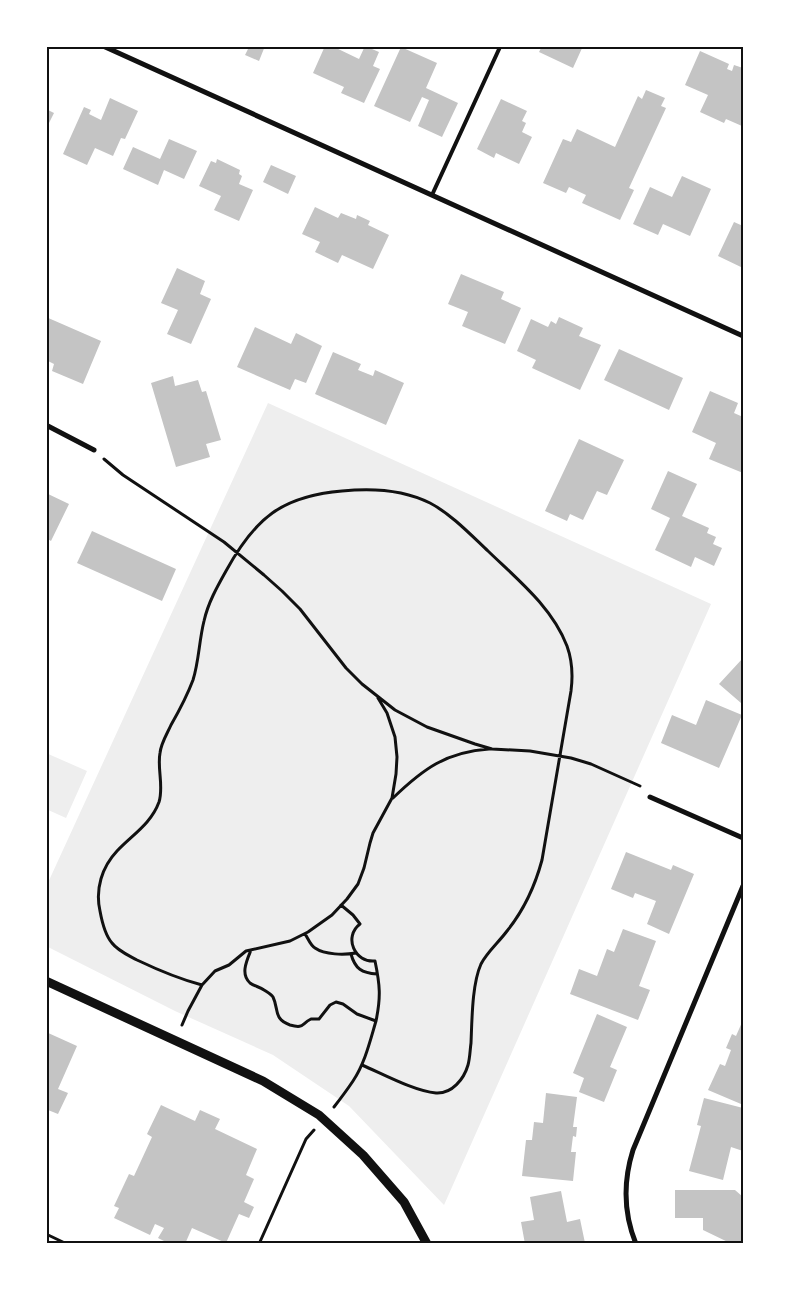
<svg xmlns="http://www.w3.org/2000/svg" width="789" height="1290" font-family="Helvetica,sans-serif">
<style>
.green{fill:#eee}
.building{fill:#c4c4c4}
.lines{fill:none;stroke-linecap:round;stroke-linejoin:round}
.path{stroke:#111;stroke-width:3}
.service{stroke:#111;stroke-width:4}
.minor{stroke:#111;stroke-width:5}
.tertiary{stroke:#111;stroke-width:9}
.neatline{fill:none;stroke:#111;stroke-width:2}
</style>
<rect width="100%" height="100%" fill="#fff"/>
<path class="green" d="M 268,403 L 711,604 L 444,1205 L 349,1106 L 273,1055 L 175,1011 L 46,946 L 46,887 Z
M 46,753 L 87,771 L 66,818 L 46,809 Z"/>
<path class="building" d="M 242,46 L 265,46 L 259,61 L 245,55 L 248,49 Z
M 325,46 L 332,46 L 359,59 L 365,46 L 379,52 L 373,66 L 380,69 L 364,103 L 341,93 L 344,87 L 313,73 Z
M 542,46 L 583,46 L 573,68 L 539,52 Z
M 401,47 L 437,63 L 426,88 L 458,103 L 442,137 L 418,126 L 429,100 L 422,97 L 410,122 L 374,106 Z
M 700,51 L 729,64 L 727,69 L 732,71 L 734,65 L 743,68 L 743,123 L 742,126 L 726,119 L 724,123 L 700,112 L 708,95 L 685,85 Z
M 646,90 L 665,98 L 661,106 L 666,108 L 629,188 L 634,190 L 620,220 L 582,203 L 586,195 L 569,187 L 566,193 L 543,183 L 563,139 L 571,142 L 577,129 L 615,147 L 638,96 L 642,99 Z
M 110,98 L 138,111 L 125,139 L 121,138 L 113,156 L 95,148 L 87,165 L 63,154 L 84,107 L 91,110 L 89,114 L 101,120 Z
M 501,99 L 527,111 L 522,121 L 526,123 L 522,132 L 532,137 L 519,164 L 496,153 L 494,158 L 477,149 Z
M 46,109 L 54,113 L 46,129 Z
M 169,139 L 197,151 L 184,179 L 164,170 L 158,185 L 123,169 L 133,147 L 160,159 Z
M 217,159 L 240,170 L 239,174 L 242,176 L 239,184 L 253,190 L 239,221 L 214,210 L 221,196 L 199,186 L 211,161 L 216,163 Z
M 271,165 L 296,176 L 288,194 L 263,182 Z
M 682,176 L 711,189 L 690,236 L 663,224 L 658,235 L 633,224 L 650,187 L 672,197 Z
M 315,207 L 338,218 L 341,213 L 356,219 L 357,215 L 370,221 L 368,225 L 389,235 L 373,269 L 342,255 L 338,263 L 315,252 L 320,242 L 302,234 Z
M 734,222 L 743,226 L 743,268 L 718,256 Z
M 177,268 L 205,281 L 200,294 L 211,299 L 191,344 L 167,334 L 178,310 L 161,303 Z
M 461,274 L 504,292 L 501,299 L 521,308 L 505,344 L 462,326 L 468,312 L 448,304 Z
M 46,317 L 101,341 L 83,384 L 52,371 L 54,364 L 46,360 Z
M 559,317 L 583,328 L 579,336 L 601,345 L 580,390 L 532,368 L 536,360 L 517,351 L 531,319 L 548,327 L 551,321 L 556,324 Z
M 255,327 L 291,344 L 296,333 L 322,346 L 306,383 L 295,379 L 290,390 L 237,367 Z
M 619,349 L 683,378 L 669,410 L 604,380 Z
M 333,352 L 361,364 L 358,370 L 373,376 L 375,370 L 404,383 L 386,425 L 315,394 Z
M 173,376 L 175,386 L 198,380 L 202,392 L 206,391 L 221,440 L 206,444 L 210,457 L 176,467 L 151,383 Z
M 710,391 L 738,403 L 734,413 L 743,417 L 743,473 L 709,459 L 716,443 L 692,432 Z
M 579,439 L 624,460 L 607,495 L 597,491 L 583,520 L 570,514 L 567,521 L 545,511 Z
M 668,471 L 697,484 L 682,516 L 709,528 L 707,533 L 716,537 L 713,544 L 722,548 L 714,566 L 695,557 L 691,567 L 655,550 L 670,518 L 651,509 Z
M 46,493 L 69,504 L 51,541 L 46,538 Z
M 92,531 L 176,569 L 162,601 L 77,563 Z
M 743,658 L 743,700 L 741,703 L 719,684 Z
M 706,700 L 742,715 L 719,768 L 661,743 L 672,715 L 696,725 Z
M 626,852 L 671,870 L 673,865 L 694,874 L 669,934 L 647,924 L 656,901 L 635,893 L 633,898 L 611,889 Z
M 623,929 L 656,941 L 639,986 L 650,990 L 638,1020 L 570,994 L 579,969 L 597,976 L 607,949 L 614,952 Z
M 597,1014 L 627,1027 L 610,1067 L 617,1070 L 604,1102 L 579,1092 L 584,1078 L 573,1073 Z
M 743,1020 L 743,1101 L 741,1104 L 708,1090 L 720,1064 L 725,1066 L 731,1050 L 726,1048 L 732,1034 L 736,1036 Z
M 46,1032 L 77,1046 L 58,1089 L 68,1093 L 58,1114 L 48,1110 L 46,1115 Z
M 546,1093 L 577,1097 L 573,1127 L 577,1127 L 576,1137 L 573,1136 L 571,1152 L 576,1152 L 573,1181 L 522,1176 L 526,1140 L 532,1140 L 534,1122 L 543,1123 Z
M 704,1098 L 743,1108 L 743,1151 L 731,1147 L 723,1180 L 689,1171 L 701,1126 L 697,1125 Z
M 161,1105 L 195,1121 L 200,1110 L 220,1119 L 215,1129 L 257,1149 L 246,1175 L 254,1179 L 244,1202 L 254,1207 L 249,1218 L 239,1214 L 226,1243 L 192,1228 L 185,1244 L 170,1244 L 158,1238 L 164,1228 L 155,1224 L 150,1235 L 114,1218 L 119,1208 L 114,1206 L 129,1174 L 134,1176 L 152,1137 L 147,1134 Z
M 675,1190 L 735,1190 L 743,1197 L 743,1240 L 739,1244 L 732,1244 L 703,1230 L 703,1218 L 675,1218 Z
M 561,1191 L 567,1222 L 580,1219 L 585,1243 L 581,1244 L 525,1244 L 521,1222 L 534,1220 L 530,1197 Z"/>
<g class="lines">
<path class="path" d="M 104,459 L 123,475 L 224,542 L 264,575 L 282,591 L 300,609 L 346,668 L 362,684 L 395,710 L 427,727 L 475,744 L 492,749 L 530,751 L 571,758 L 591,764 L 640,786
M 393,798 C 423,769 446,752 489,749
M 305,934 C 308,938 310,945 315,948 C 325,955 344,955 356,953
M 251,950 C 247,960 240,974 250,983 C 254,986 260,987 264,990 C 267,992 271,994 273,997 C 279,1009 273,1019 290,1025 C 304,1029 301,1024 311,1019 C 312,1019 318,1019 319,1019 L 330,1005 L 336,1002 L 343,1004 L 357,1014 L 376,1021 C 381,997 380,985 375,961 C 355,963 343,937 360,924 L 353,915 L 341,905
M 351,954 C 355,969 362,973 377,974
M 202,985 C 179,979 158,970 137,960 C 128,955 118,951 112,943 C 105,935 102,922 100,911 C 95,889 102,867 117,851 C 132,835 151,824 159,802 C 164,786 157,769 160,753 C 161,743 167,734 171,725 C 179,711 187,696 193,680 C 199,661 199,641 204,621 C 208,603 217,587 226,571 C 255,518 282,496 342,491 C 371,488 404,490 430,503 C 451,514 471,535 488,551 C 517,579 552,607 567,646 C 572,660 573,676 571,691 L 542,860 C 535,886 524,910 507,931 C 499,942 487,952 481,964 C 472,984 472,1020 471,1043 C 470,1050 470,1058 468,1065 C 464,1079 452,1094 436,1093 C 414,1091 383,1074 362,1065
M 182,1025 L 188,1011 L 202,985 L 215,971 L 229,965 L 246,951 L 290,941 L 308,932 L 332,915 L 347,899 L 358,884 L 364,868 L 370,843 L 373,833 L 392,798 L 396,774 L 397,757 L 395,737 L 387,713 L 378,698
M 334,1107 C 341,1098 347,1090 353,1081 C 365,1063 370,1041 376,1021
M 46,1234 L 67,1244
M 259,1244 L 306,1139 L 314,1130"/>
<path class="service" d="M 432,195 L 500,47"/>
<path class="minor" d="M 103,46 L 743,336
M 46,425 L 94,450
M 650,797 L 743,838
M 636,1244 C 623,1212 623,1182 633,1150 L 743,886"/>
<path class="tertiary" d="M 46,981 L 263,1081 L 319,1115 L 363,1155 L 404,1202 L 427,1244"/>
</g>
<rect width="789" height="1290" fill="none" stroke="#ffffff" stroke-width="95"/>
<rect x="48" y="48" width="694" height="1194" class="neatline"/>
</svg>
